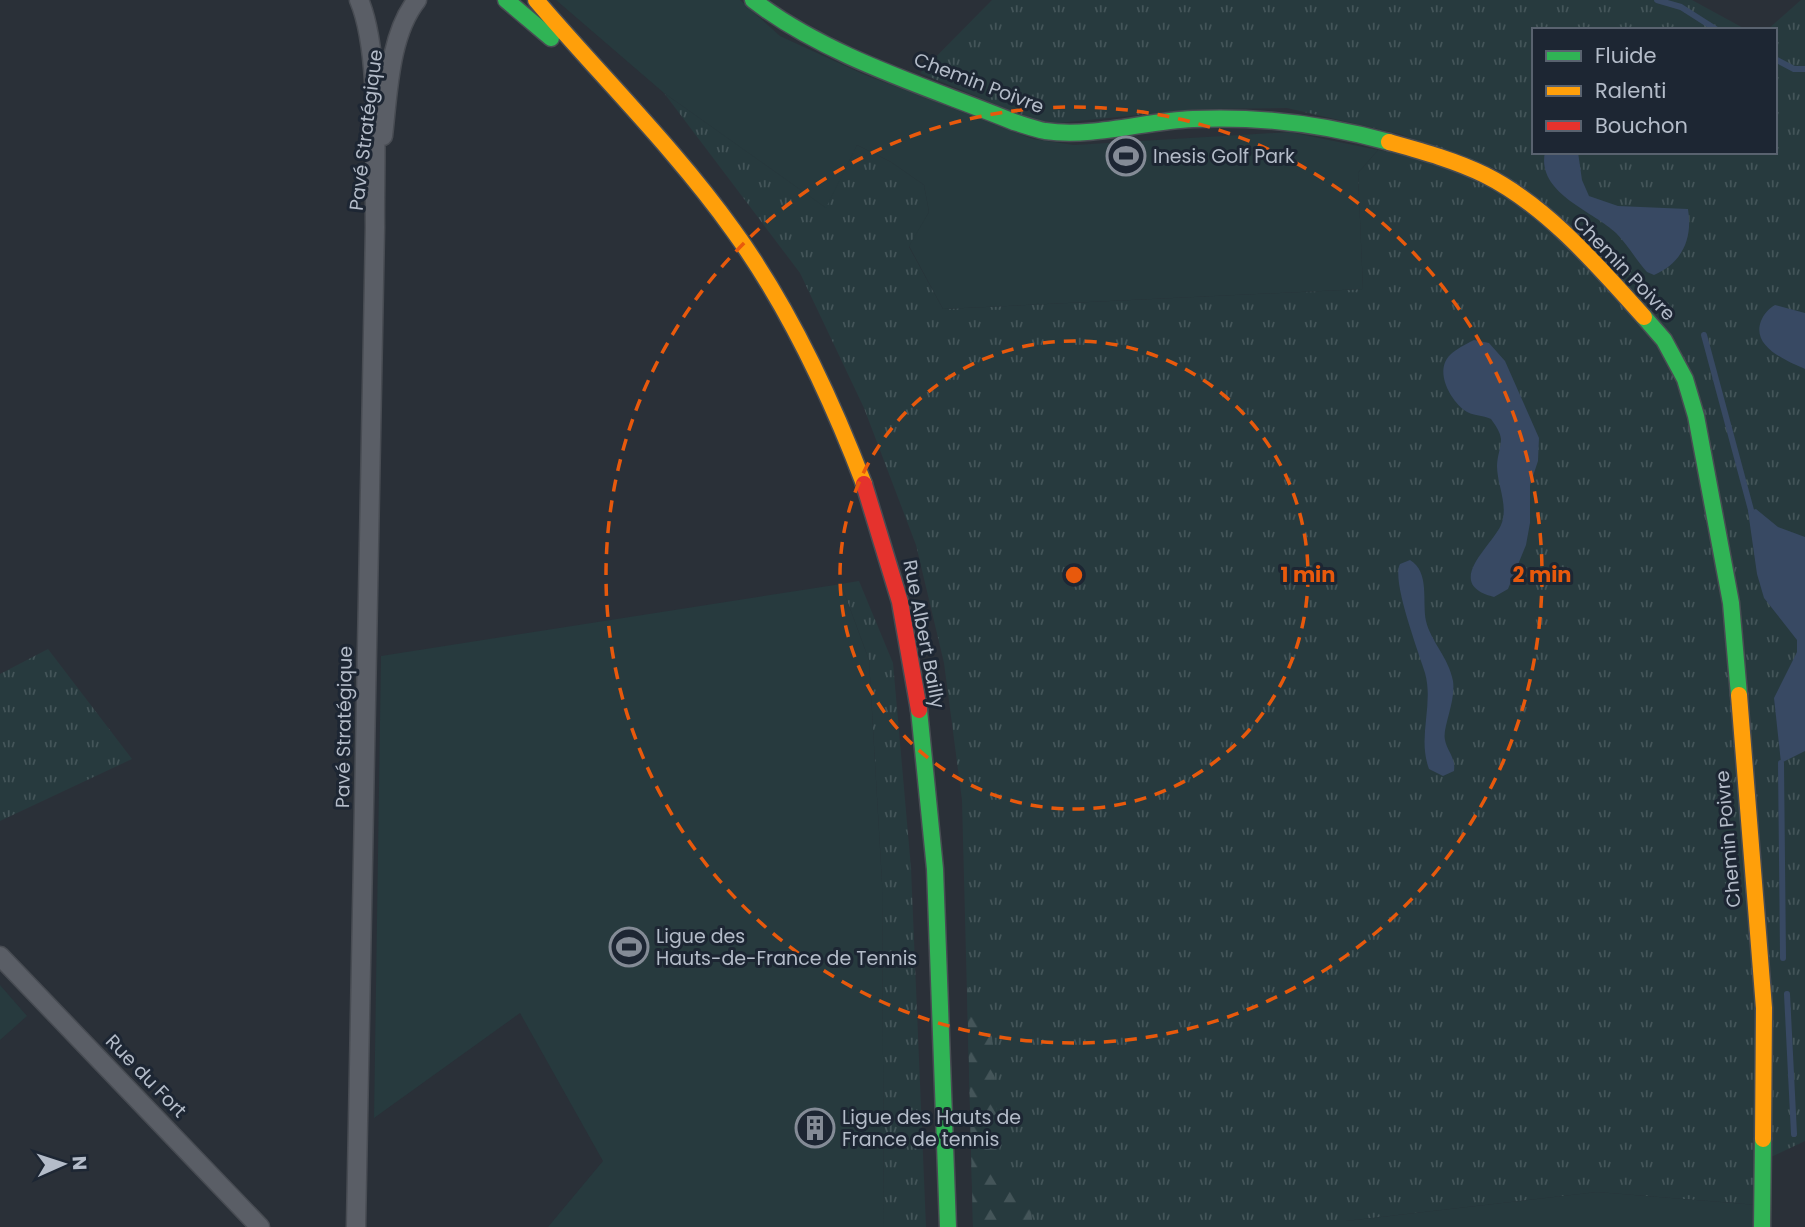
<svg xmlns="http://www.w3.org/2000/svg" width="1805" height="1227" font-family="Poppins,sans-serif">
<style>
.grass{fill:url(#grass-tufts)}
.forest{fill:url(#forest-firs)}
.garden{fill:#273a3e}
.water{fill:#384963}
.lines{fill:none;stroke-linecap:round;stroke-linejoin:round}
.stream{stroke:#384963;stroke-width:6}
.street-casing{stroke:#484c53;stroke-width:21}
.fast-casing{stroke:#484c53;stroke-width:19}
.slow-casing{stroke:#484c53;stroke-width:19}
.jam-casing{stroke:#484c53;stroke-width:19}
.street{stroke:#5a5e66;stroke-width:18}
.fast{stroke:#30b455;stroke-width:16}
.slow{stroke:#ff9f0a;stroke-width:16}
.jam{stroke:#e5322d;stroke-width:16}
.ring{fill:none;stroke:#e8590c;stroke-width:3.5;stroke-dasharray:12 9}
.labels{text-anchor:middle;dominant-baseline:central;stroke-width:6;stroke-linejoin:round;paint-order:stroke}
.street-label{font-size:19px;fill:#b4bcc9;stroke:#1d2633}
.poi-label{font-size:19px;fill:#b4bcc9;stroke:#1d2633;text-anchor:start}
.centre{fill:#e8590c;stroke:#1d2633;stroke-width:3.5}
.ring-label{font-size:21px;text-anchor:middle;font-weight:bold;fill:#e8590c;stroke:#1d2633;stroke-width:6;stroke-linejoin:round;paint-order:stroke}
</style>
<defs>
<pattern id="grass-tufts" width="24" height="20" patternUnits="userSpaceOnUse" patternTransform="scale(1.75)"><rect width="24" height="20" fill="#273a3e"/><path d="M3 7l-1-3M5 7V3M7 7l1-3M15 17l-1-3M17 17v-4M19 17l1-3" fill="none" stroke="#445559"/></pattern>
<pattern id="forest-firs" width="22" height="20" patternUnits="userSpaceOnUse" patternTransform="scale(1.75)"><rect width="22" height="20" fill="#273a3e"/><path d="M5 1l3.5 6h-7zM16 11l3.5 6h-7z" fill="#445559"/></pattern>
</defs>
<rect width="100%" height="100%" fill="#2a3038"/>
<path class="grass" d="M 992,0 L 1692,0 L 1747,30 L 1534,30 L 1534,152 L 1775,152 L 1775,30 L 1767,30 L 1801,0 L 1805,0 L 1805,1141 L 1771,1157 L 1770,1206 L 1597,1192 L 1346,1221 L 1346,1227 L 973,1227 L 962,800 L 944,663 L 916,545 L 864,408 L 800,273 L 664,93 L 825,207 L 857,145 L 891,162 L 924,185 L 929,212 L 909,247 L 943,309 L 1363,289 L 1358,173 L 1378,150 L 1501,171 L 1400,134 L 1287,108 L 1196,109 L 1058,123 L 1031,119 L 920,73 Z
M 859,581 L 893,663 L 911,868 L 926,1227 L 884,1227 L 882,882 L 869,660 L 841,584 Z
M 48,649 L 132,759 L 0,821 L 0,674 Z"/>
<path class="forest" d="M 967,985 L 992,1036 L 1001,1171 L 1030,1203 L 1033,1227 L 973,1227 Z"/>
<path class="garden" d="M 556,0 L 740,0 L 780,36 L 863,74 L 1033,139 L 1074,145 L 1290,132 L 1378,150 L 1358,173 L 1363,289 L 943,309 L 909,246 L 929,212 L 924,185 L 891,162 L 857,145 L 826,208 L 664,93 Z
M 841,584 L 869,660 L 882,882 L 884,1227 L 548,1227 L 603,1161 L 520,1013 L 374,1118 L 381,656 Z
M 0,985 L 27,1016 L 0,1040 Z
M 1597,1192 L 1770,1206 L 1772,1227 L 1346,1227 L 1346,1221 Z"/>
<path class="water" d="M 1545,152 L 1578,152 L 1582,180 L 1589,196 L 1618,206 L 1688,209 C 1693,239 1682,263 1654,275 L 1647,272 C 1636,260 1628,245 1616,233 C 1593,211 1536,193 1545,152 Z
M 1775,305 L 1805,313 L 1805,369 C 1787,361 1751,347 1761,321 C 1764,314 1768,309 1775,305 Z
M 1474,340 L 1489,343 L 1505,361 L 1539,438 L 1538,461 L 1530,485 L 1530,523 L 1526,545 L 1508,589 L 1494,597 C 1442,584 1492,546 1501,525 C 1509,506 1497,485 1497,466 C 1497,457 1501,447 1501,439 C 1500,431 1495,425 1491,419 C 1483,415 1472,416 1464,410 C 1450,399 1434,371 1450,355 C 1456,349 1466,344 1474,340 Z
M 1756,509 L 1778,527 L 1805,537 L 1805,751 L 1781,763 L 1774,698 L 1797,652 L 1797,640 L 1764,598 L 1757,574 L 1748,511 Z
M 1410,560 C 1430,572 1422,601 1426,621 C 1431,642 1449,658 1453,681 C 1456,702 1442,728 1445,740 C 1447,751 1456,758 1454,771 L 1443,776 L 1429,769 C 1417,737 1434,705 1425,673 C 1419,653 1391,580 1400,564 Z"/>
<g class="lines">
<path class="stream" d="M 1657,0 L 1681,7 L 1717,30
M 1775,59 L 1794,69 L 1805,69
M 1704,335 L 1751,510
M 1781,763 L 1783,958
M 1787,994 L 1794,1134"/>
<defs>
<path id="street" d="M 383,136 C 388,94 389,35 417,0
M 0,956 L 260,1227
M 356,1227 L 375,227 C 374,166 382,54 359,0"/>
<path id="fast" d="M 506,0 L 551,38
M 753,0 C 827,57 928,87 1014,122 C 1024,125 1035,129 1045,131 C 1093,138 1145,121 1193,119 C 1258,116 1327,125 1389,142
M 1644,317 L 1664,340 L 1685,379 L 1696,416 L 1731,603 L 1739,695
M 919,710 L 935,869 L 948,1227
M 1762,1227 L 1763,1139"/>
<path id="slow" d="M 536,0 C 600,75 676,150 733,230 C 789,307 830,395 864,484
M 1389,142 C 1421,151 1454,160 1485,175 C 1547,206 1598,266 1644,317
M 1739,695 L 1764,1008 L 1763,1139"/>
<path id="jam" d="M 864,484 L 900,602 L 919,710"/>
</defs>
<use href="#street" class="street-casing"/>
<use href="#fast" class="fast-casing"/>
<use href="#slow" class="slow-casing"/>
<use href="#jam" class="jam-casing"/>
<use href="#street" class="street"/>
<use href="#fast" class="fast"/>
<use href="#slow" class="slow"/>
<use href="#jam" class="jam"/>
</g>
<g class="ring">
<circle cx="1074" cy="575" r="234"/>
<circle cx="1074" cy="575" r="468"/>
</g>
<defs>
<symbol id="stadium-ring" viewBox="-11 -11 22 22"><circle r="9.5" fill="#1d2633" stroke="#848b96" stroke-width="1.5"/><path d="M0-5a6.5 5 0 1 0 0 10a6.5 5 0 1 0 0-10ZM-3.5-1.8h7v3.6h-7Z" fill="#848b96"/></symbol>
<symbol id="building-ring" viewBox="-11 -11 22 22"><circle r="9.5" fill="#1d2633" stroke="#848b96" stroke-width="1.5"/><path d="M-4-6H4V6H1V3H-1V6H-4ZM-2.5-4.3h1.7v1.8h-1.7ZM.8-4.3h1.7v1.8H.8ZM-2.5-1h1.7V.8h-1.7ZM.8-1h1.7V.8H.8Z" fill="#848b96"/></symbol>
</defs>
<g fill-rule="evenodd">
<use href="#stadium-ring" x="1104" y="134" width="44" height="44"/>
<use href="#stadium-ring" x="607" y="925" width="44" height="44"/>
<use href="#building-ring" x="793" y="1106" width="44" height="44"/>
</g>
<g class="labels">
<g class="street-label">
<text transform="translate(979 83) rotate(21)">Chemin Poivre</text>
<text transform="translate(366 130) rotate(-83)">Pavé Stratégique</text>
<text transform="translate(1624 268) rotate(46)">Chemin Poivre</text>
<text transform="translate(924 634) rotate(79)">Rue Albert Bailly</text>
<text transform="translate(344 727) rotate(-89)">Pavé Stratégique</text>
<text transform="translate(1728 839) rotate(-95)">Chemin Poivre</text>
<text transform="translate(146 1076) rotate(46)">Rue du Fort</text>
</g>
<g class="poi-label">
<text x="1153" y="156">Inesis Golf Park</text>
<text x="656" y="936">Ligue des<tspan x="656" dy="22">Hauts-de-France de Tennis</tspan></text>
<text x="842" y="1117">Ligue des Hauts de<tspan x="842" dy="22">France de tennis</tspan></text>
</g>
</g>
<circle cx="1074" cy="575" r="10" class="centre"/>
<g class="ring-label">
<text x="1308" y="582">1 min</text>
<text x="1542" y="582">2 min</text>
</g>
<rect x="1532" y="28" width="245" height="126" fill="#1d2633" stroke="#59626f" stroke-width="2"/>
<rect x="1546" y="51" width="35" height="10" fill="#30b455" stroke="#59626f" stroke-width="2"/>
<text x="1595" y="63" font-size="21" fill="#b4bcc9">Fluide</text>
<rect x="1546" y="86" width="35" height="10" fill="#ff9f0a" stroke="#59626f" stroke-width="2"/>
<text x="1595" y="98" font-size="21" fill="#b4bcc9">Ralenti</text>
<rect x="1546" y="121" width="35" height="10" fill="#e5322d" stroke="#59626f" stroke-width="2"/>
<text x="1595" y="133" font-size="21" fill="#b4bcc9">Bouchon</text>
<g transform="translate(63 1164) rotate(87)" stroke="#1d2633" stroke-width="5" paint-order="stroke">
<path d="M0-5L12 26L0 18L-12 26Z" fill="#b4bcc9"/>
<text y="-10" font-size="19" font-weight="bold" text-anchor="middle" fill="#b4bcc9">N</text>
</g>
</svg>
